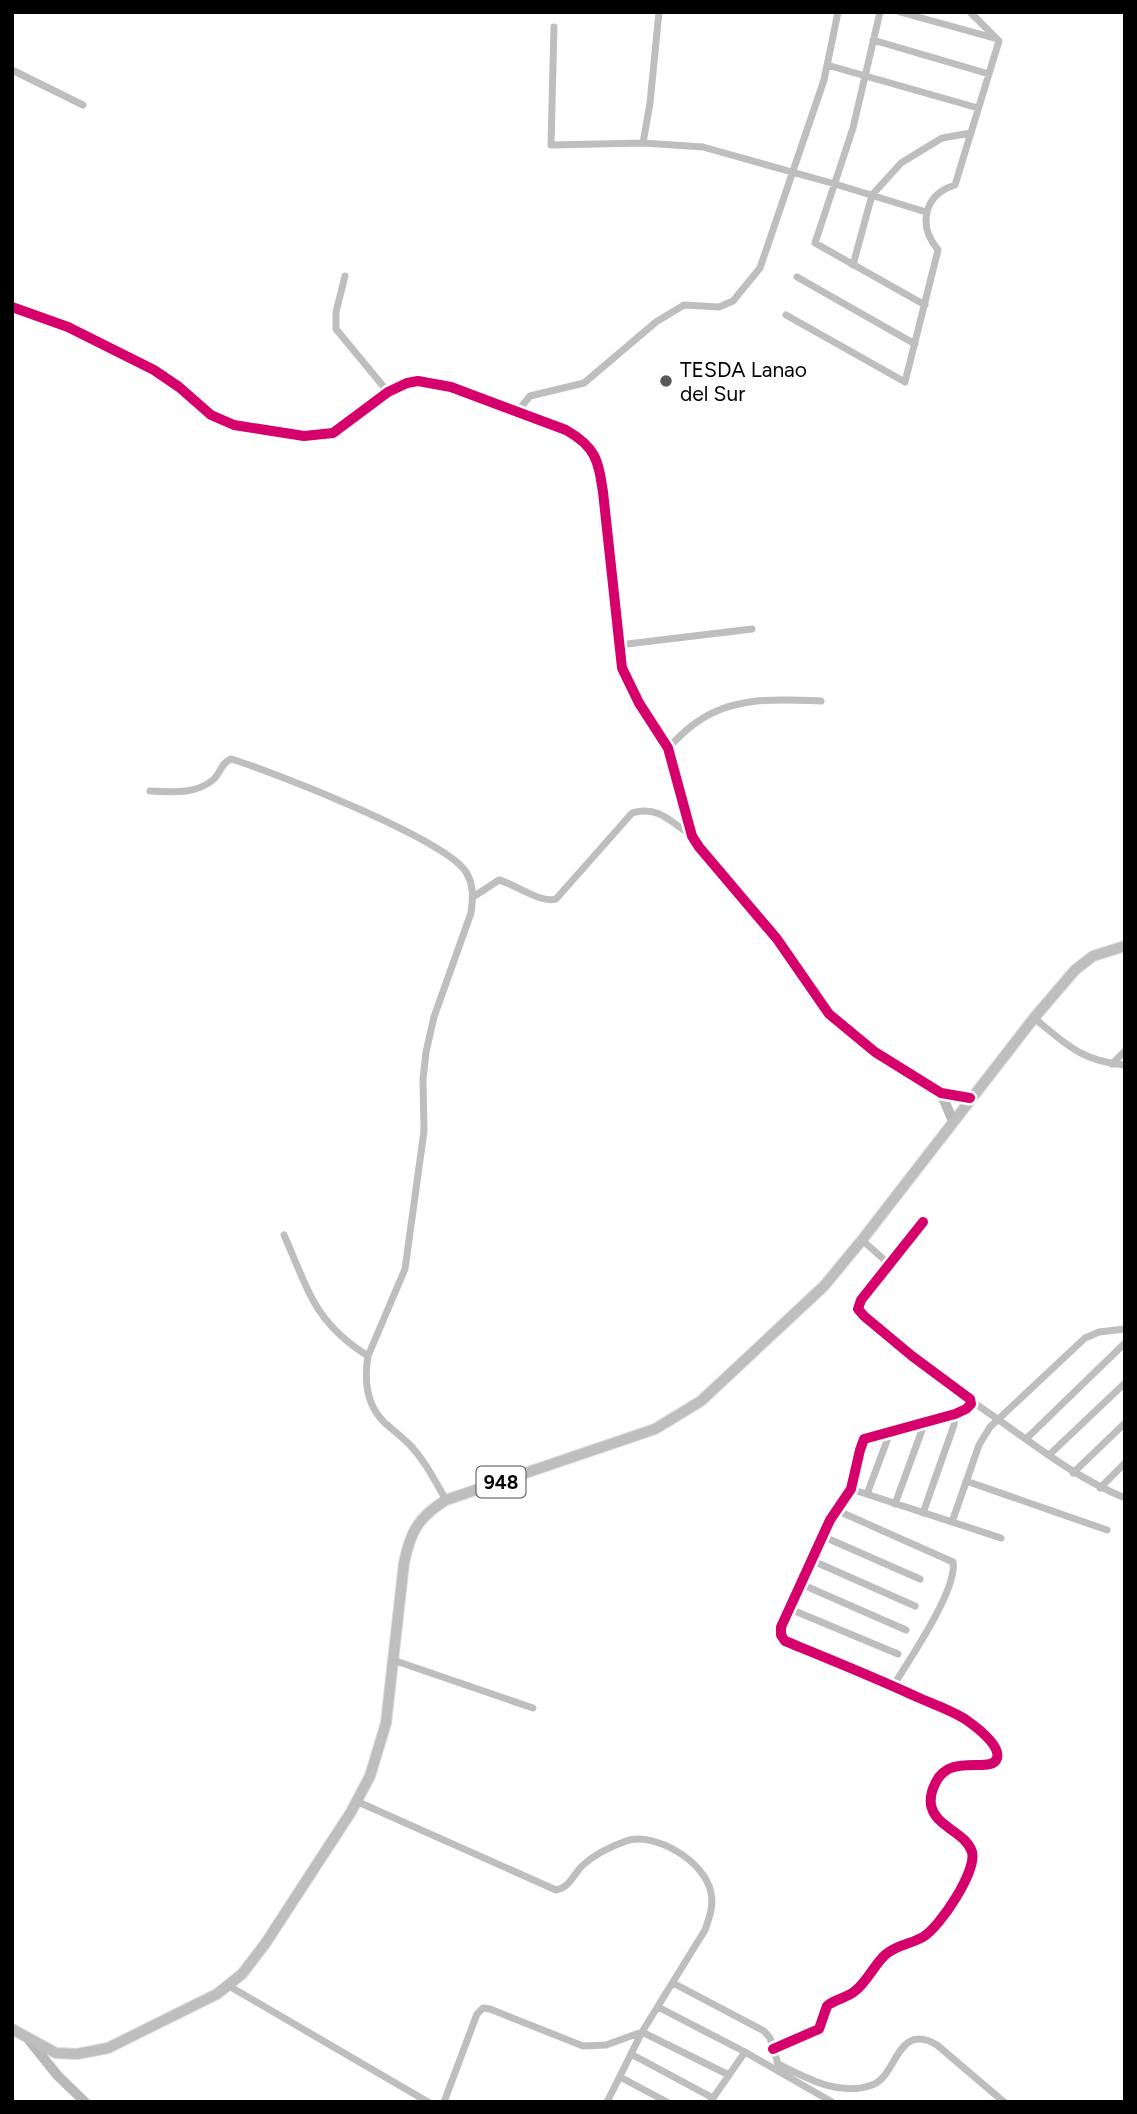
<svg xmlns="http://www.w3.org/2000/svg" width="1137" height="2114" font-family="Figtree,sans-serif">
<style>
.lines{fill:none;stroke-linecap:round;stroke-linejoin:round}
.primary-casing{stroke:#dbdbdb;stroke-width:12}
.street{stroke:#bebebe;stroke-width:7}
.secondary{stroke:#b8b8b8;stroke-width:10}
.primary{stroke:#bebebe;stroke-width:10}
.cycleway-casing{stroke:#fff;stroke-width:15}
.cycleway{stroke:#d6006c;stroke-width:10}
.poi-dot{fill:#595959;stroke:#fff;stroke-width:2.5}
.labels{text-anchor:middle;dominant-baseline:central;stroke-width:7;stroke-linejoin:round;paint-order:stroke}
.shield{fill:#fff;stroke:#4c4c4c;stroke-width:2}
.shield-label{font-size:19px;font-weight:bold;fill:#000}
.poi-label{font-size:21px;fill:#000;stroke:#fff;text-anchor:start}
</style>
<rect width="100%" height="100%" fill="#fff"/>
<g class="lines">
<defs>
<path id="primary" d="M 12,2029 L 56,2053 L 77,2054 L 108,2048 L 217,1994 L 242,1974 L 265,1944 L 351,1812 L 370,1776 L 386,1723 L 404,1563 C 410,1533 418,1517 446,1500 L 655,1429 L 701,1401 L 824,1286 L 862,1240 L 1034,1018 L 1075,970 L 1093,956 L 1125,946"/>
</defs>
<use href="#primary" class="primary-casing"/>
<path class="street" d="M 880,12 L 853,128 L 815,243 L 925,305
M 900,12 L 994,38
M 554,27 L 551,145 L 643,143 L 703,147 L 835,184 L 926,212
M 873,40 L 989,74
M 827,65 L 978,108
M 12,70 L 83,105
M 643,143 L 650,103 L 659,12
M 853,265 L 872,195 L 901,163 L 942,138 L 971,133
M 345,276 L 336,312 L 336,329 L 388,392
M 797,277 L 915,344
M 786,315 L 905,382 L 938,250 C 918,226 923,195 955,185 L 999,41 L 970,12
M 517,412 L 530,396 L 584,383 L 656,322 L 684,305 L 719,307 L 733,301 L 760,268 L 824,80 L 838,12
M 619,645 L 752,629
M 668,748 C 677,739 686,729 697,722 C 733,696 779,699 821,701
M 150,791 C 171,792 196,795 214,779 C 221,772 221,763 231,759 C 274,772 445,839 466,872 C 474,885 473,898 471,913 L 434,1017 L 426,1052 L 423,1079 L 424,1131 L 405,1269 L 368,1356 C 364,1380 366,1405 385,1423 C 393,1430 402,1437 410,1445 C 425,1461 435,1481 446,1500
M 473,897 L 499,880 C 515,884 541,904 556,899 L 632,813 C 658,805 671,822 692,836
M 1034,1018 C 1066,1044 1081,1061 1125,1065
M 1112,1064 L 1125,1051
M 284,1235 C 309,1291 314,1322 368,1356
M 862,1240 L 889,1264
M 971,1401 C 1022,1434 1068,1475 1125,1498
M 1026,1439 L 1125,1343
M 1049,1455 L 1125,1383
M 1073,1473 L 1125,1423
M 966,1481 L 1107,1530
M 1100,1488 L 1125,1463
M 851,1489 L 1001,1538
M 867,1494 L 891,1430
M 895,1504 L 925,1422
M 836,1510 L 953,1562 C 958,1589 908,1662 893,1686
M 923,1513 L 954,1425 L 955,1414
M 952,1522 L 979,1445 L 990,1427 L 1085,1338 L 1099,1332 L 1125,1329
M 822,1536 L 920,1579
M 811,1560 L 915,1606
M 801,1584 L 906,1630
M 790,1609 L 898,1654
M 393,1660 L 533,1708
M 356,1801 L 556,1890 C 570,1888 574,1873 583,1865 C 594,1855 612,1846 626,1841 C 655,1831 706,1862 711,1893 C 714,1906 709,1918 705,1930 L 642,2032 L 607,2102
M 673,1983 L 764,2031 L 770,2038 L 779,2067
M 229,1986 L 428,2102
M 658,2007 L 745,2052 L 832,2102
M 773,2049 L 819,2029 L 827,2006 C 835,1999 847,1998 855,1991 C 867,1982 874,1965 885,1955 C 896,1945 911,1944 923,1937 C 940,1927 977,1871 972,1852 C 966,1832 935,1827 931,1805 C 930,1798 932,1790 935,1784 C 949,1751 992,1775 997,1758 C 1001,1745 975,1726 965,1719 C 951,1710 933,1704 917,1697 C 874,1677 829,1659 785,1641 L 781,1635 L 781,1627 L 830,1520 L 851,1489 L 860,1450 L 864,1439 L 955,1414 L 966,1409 L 971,1404 L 970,1399 L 912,1356 L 864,1316 L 858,1309 L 861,1300 L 923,1222
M 631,2054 L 713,2098
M 778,2064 C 807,2078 839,2097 872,2085 C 898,2076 896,2021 937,2045 L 1004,2102
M 620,2077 L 667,2102
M 711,2101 L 745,2052
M 444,2102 L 477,2014 L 483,2008 L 490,2009 L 583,2046 L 606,2045 L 642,2032 L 729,2075"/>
<path class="secondary" d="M 12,307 L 68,327 L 154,370 L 179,387 L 211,415 L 234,425 L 304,436 L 333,433 L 388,392 L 407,383 L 418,381 L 451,387 L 566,430 C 596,447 598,460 603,492 L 622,668 L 639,703 L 668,748 L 692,836 L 699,847 L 777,939 L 829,1014 L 875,1052 L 941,1093 L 970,1098
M 941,1093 L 953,1121
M 29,2040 L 58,2076 L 85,2102"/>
<use href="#primary" class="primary"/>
<defs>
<path id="cycleway" d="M 12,307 L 68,327 L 154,370 L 179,387 L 211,415 L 234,425 L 304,436 L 333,433 L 388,392 L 407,383 L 418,381 L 451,387 L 566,430 C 596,447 598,460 603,492 L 622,668 L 639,703 L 668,748 L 692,836 L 699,847 L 777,939 L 829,1014 L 875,1052 L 941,1093 L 970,1098
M 773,2049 L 819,2029 L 827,2006 C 835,1999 847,1998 855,1991 C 867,1982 874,1965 885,1955 C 896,1945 911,1944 923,1937 C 940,1927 977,1871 972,1852 C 966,1832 935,1827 931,1805 C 930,1798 932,1790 935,1784 C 949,1751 992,1775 997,1758 C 1001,1745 975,1726 965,1719 C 951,1710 933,1704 917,1697 C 874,1677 829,1659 785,1641 L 781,1635 L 781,1627 L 830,1520 L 851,1489 L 860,1450 L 864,1439 L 955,1414 L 966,1409 L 971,1404 L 970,1399 L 912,1356 L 864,1316 L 858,1309 L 861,1300 L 923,1222"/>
</defs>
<use href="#cycleway" class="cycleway-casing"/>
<use href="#cycleway" class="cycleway"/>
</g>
<circle class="poi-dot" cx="666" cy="381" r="7"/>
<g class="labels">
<rect class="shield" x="476.5" y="1466.5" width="49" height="31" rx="5"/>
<g class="shield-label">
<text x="501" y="1482">948</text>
</g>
<g class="poi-label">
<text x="680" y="369">TESDA Lanao<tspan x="680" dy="24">del Sur</tspan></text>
</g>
</g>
<rect width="1137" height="2114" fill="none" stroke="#000000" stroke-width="28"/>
</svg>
